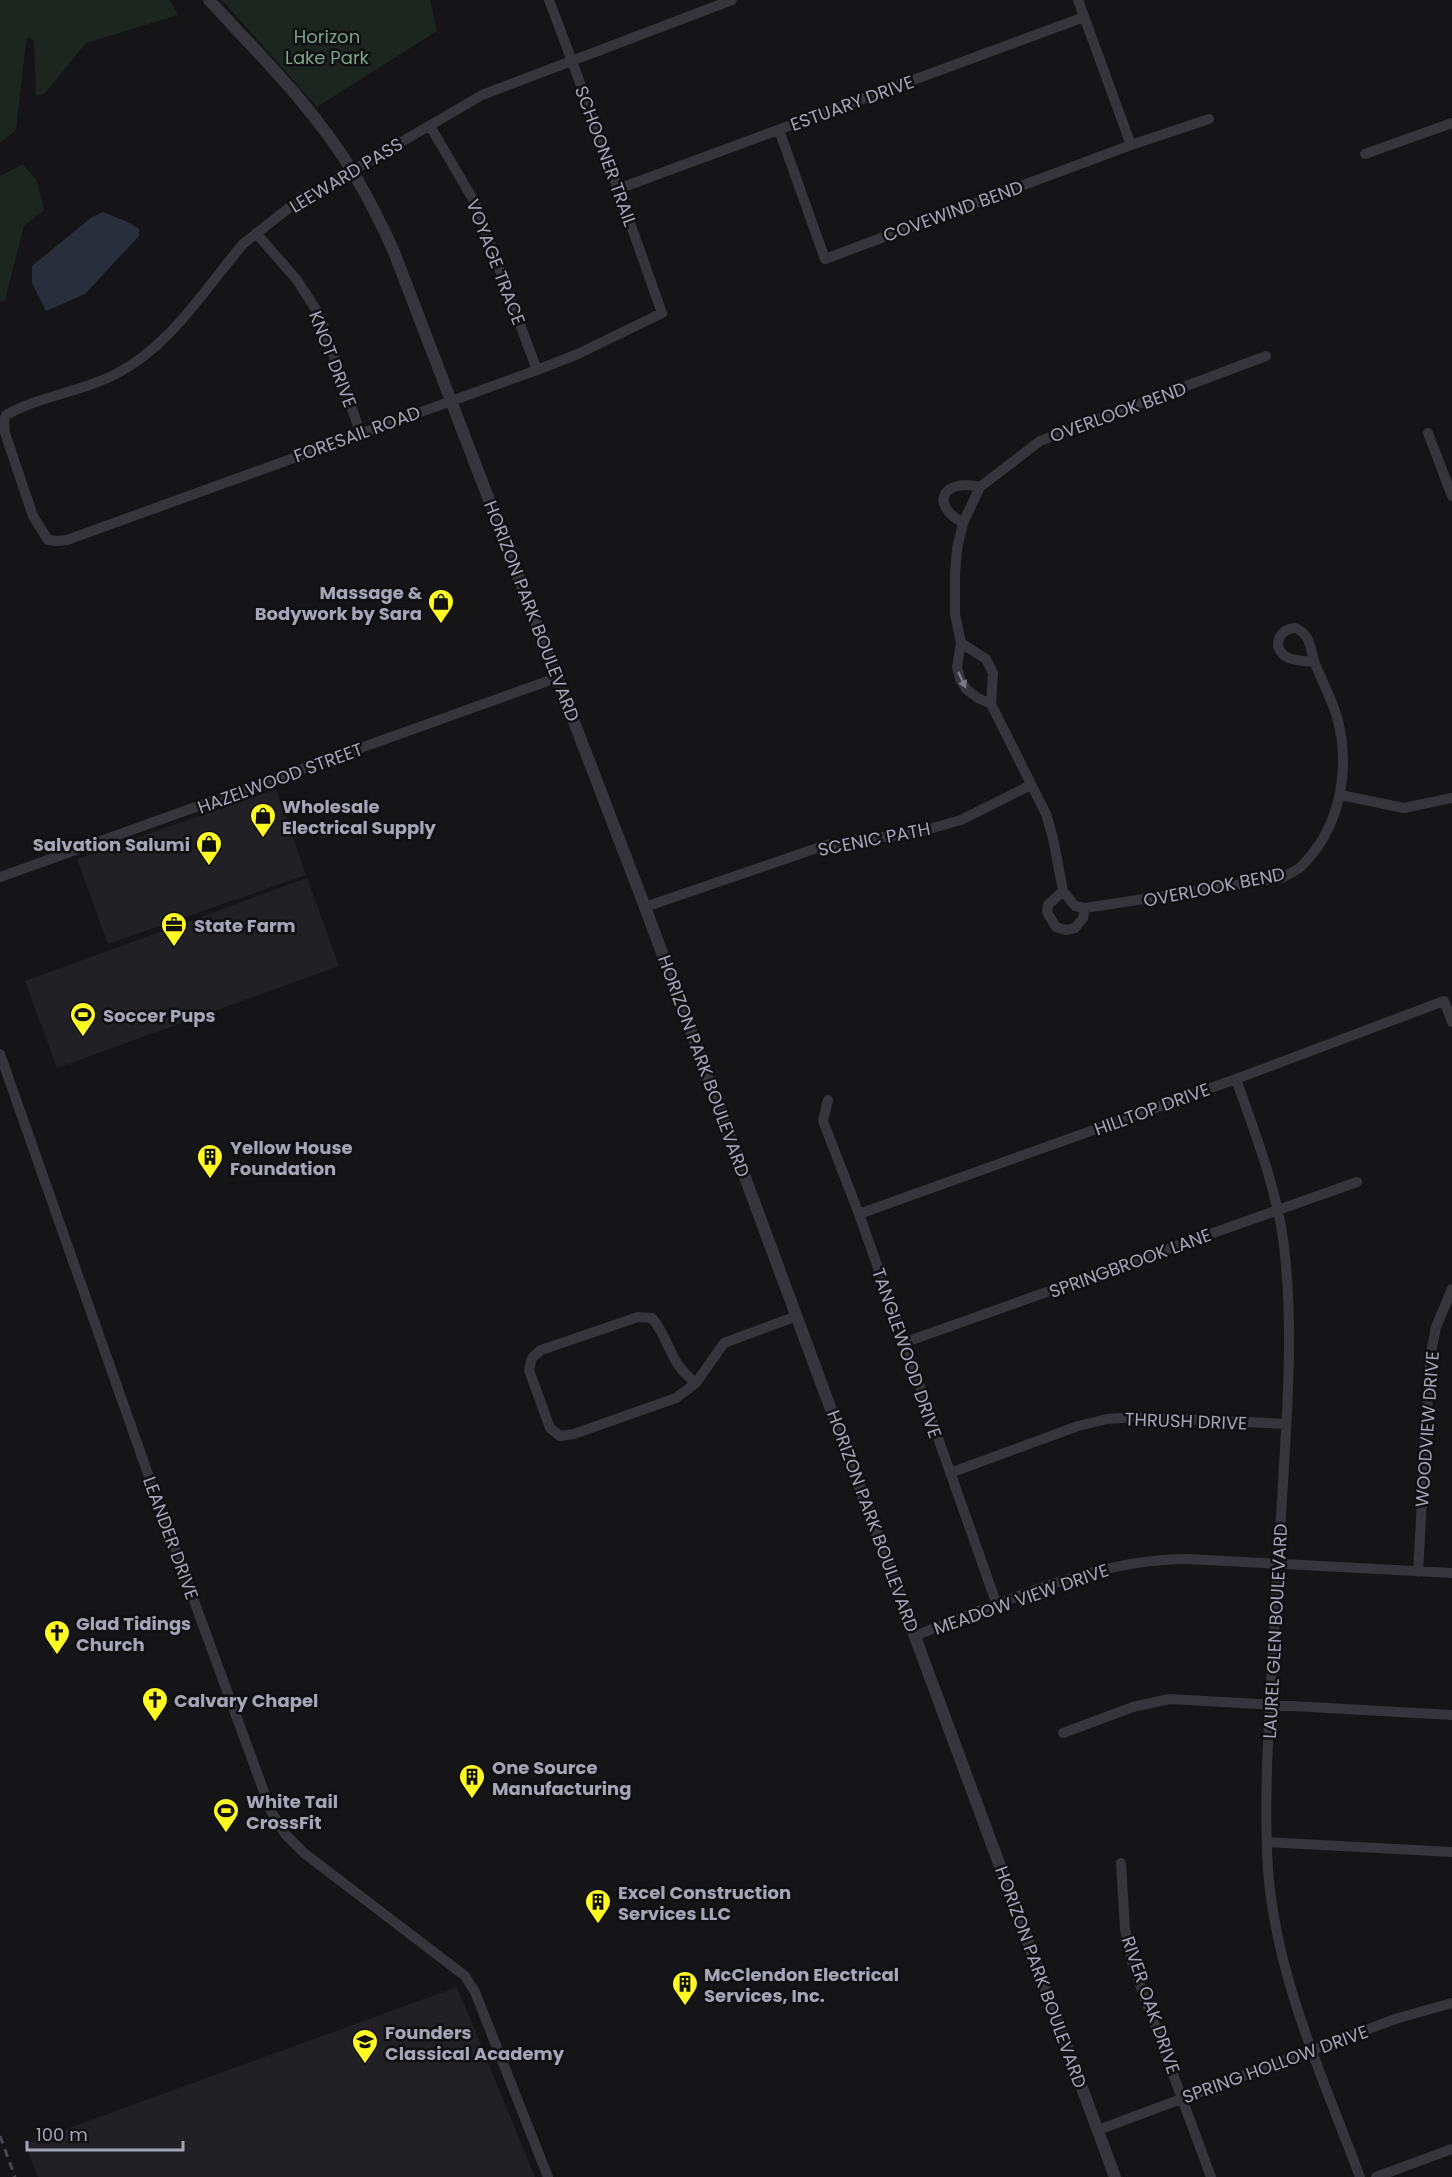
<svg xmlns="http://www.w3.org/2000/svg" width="1452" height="2177" font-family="Poppins,sans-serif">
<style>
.built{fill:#212024}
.green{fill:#1c2520}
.water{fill:#292e3c}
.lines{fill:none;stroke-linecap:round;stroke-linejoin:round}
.minor{stroke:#36353c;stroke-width:10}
.tertiary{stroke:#36353c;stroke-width:12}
.rail{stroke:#484851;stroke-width:3;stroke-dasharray:8 6;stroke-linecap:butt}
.oneway{fill:#797886}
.labels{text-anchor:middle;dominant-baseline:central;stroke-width:5;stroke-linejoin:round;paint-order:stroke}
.park-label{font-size:18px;fill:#7aa58a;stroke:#100f12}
.street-label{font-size:18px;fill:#a5a5b8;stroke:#100f12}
.poi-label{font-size:18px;font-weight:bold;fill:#a5a5b8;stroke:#100f12;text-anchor:start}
</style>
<rect width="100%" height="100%" fill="#151417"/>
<path class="built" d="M 276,789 L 306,875 L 108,944 L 77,859 Z
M 307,878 L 339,966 L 57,1068 L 25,981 Z
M 457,1987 L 535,2177 L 38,2177 L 25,2144 Z"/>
<path class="green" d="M 0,0 L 170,0 L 178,15 L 86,43 L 45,93 L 36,96 L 34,41 L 28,37 L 26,43 L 16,130 L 0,143 Z
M 222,0 L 430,0 L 437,31 L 317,107 Z
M 23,164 L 37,181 L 44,210 L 24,226 L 5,300 L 0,302 L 0,176 Z"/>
<path class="water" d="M 103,212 L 130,223 L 139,229 L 139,236 L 85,294 L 46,311 L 32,283 L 32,266 L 92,217 Z"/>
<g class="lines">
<path class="minor" d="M 549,0 C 589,104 625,209 662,313 L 578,354 L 537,370 L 67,540 L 57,541 L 48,540 L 33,516 L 5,433 L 4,422 L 6,415 C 40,396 80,392 114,375 C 169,348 205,289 243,244 L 290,207 L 482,95 L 732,0
M 1078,0 L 1131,145
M 430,126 L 474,201 L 537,370
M 779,130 L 825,259 L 1131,145 L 1209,119
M 1365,154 L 1452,123
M 618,189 L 1084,17
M 256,233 L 297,280 L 320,316 L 360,432
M 1428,433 L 1452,496
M 963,523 C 928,503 944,478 980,487
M 961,643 L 986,659 L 993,673 L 991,704 L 1046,814 L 1053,838 L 1063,891 L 1075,906 L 1085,908 L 1282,878 C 1287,875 1293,872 1298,869 C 1306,863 1313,853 1319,845 C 1343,808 1349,760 1337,717 C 1332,700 1323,683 1316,666 C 1310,652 1312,634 1295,628 C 1284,629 1278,635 1278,646 C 1283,662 1300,660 1314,662
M 991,704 L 978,698 L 967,690 L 960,679 L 957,667 L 961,643 L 955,614 L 955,574 L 957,549 L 963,523 L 980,487 L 1040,441 L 1266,356
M 1340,795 L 1404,808 L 1452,798
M 0,877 L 559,677
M 1063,891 L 1048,905 L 1047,912 L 1056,927 L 1066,930 L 1075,928 L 1083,918 L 1085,908
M 645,907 L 826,845 L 919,832 L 961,820 L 1031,785
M 0,1054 L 160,1508 L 271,1811 L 285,1834 L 304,1853 L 465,1976 L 475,1992 L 548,2177
M 1236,1079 C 1255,1133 1277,1189 1284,1246 C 1292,1314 1289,1381 1285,1449 C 1281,1522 1277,1595 1272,1668 C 1268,1735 1264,1803 1268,1870 C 1276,1977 1323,2078 1360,2177
M 828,1100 L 823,1121 L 859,1214 L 997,1605
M 859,1214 L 1236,1079 L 1444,1001 L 1452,1022
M 903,1343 L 1357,1182
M 696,1383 L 676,1398 L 574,1434 L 560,1436 L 550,1428 L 529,1370 L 532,1358 L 541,1350 L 638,1317 L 652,1318 C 672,1342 667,1361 696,1383 L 724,1343 L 797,1316
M 950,1473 L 1078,1426 L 1107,1419 L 1136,1417 L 1286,1424
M 1418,1572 L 1430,1358 L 1436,1327 L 1452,1289
M 914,1636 C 1002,1603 1094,1559 1188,1559 L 1452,1573
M 1063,1733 L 1133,1707 L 1169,1699 L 1452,1715
M 1267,1842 L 1452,1852
M 1121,1863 L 1125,1929 L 1132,1963 L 1211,2177
M 1098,2130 L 1398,2018 L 1452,2003
M 1376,2177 L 1452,2149"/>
<path class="tertiary" d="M 209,0 C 260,55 315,109 354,174 C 369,199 382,225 394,252 L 645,907 L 1115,2177"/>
<path class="rail" d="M 0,2136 L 15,2177"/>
</g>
<defs><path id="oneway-solid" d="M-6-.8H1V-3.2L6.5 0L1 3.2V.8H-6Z" transform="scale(1.5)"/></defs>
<use class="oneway" href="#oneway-solid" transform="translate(962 680) rotate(65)"/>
<defs>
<symbol id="shop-pin" viewBox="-11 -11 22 30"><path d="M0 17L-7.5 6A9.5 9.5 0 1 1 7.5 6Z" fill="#fffa24" stroke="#100f12"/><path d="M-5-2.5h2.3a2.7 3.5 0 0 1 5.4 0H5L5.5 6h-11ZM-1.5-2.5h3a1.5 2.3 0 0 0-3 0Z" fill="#111"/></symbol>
<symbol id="office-pin" viewBox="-11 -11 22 30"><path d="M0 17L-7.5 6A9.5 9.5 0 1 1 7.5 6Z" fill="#fffa24" stroke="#100f12"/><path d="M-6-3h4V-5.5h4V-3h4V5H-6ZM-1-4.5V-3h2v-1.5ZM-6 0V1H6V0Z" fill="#111"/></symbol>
<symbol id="stadium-pin" viewBox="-11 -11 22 30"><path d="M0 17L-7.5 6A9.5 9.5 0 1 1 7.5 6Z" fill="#fffa24" stroke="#100f12"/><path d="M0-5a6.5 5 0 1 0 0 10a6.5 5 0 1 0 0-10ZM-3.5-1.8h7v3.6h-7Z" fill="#111"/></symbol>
<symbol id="building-pin" viewBox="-11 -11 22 30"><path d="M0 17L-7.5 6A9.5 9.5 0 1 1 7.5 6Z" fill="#fffa24" stroke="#100f12"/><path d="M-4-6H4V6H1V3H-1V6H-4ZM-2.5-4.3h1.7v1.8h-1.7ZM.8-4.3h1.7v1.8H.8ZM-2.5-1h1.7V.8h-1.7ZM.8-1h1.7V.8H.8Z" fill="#111"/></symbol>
<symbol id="church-pin" viewBox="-11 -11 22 30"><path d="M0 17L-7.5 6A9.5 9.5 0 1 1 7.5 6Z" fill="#fffa24" stroke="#100f12"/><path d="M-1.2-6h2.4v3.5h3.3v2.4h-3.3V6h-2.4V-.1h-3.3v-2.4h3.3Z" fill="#111"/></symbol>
<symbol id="school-pin" viewBox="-11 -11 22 30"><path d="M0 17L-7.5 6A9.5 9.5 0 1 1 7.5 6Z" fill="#fffa24" stroke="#100f12"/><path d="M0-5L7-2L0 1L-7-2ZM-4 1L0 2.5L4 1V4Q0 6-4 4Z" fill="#111"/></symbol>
</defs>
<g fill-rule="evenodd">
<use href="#shop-pin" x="426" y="587" width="30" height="40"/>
<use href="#shop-pin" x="248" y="801" width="30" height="40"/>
<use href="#shop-pin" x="194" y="829" width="30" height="40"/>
<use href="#office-pin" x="159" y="910" width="30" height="40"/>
<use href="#stadium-pin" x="68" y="1000" width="30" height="40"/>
<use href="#building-pin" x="195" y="1142" width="30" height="40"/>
<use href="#church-pin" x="42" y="1618" width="30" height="40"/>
<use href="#church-pin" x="140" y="1685" width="30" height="40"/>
<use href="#building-pin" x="457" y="1762" width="30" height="40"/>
<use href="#stadium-pin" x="211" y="1796" width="30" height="40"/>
<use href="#building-pin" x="583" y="1887" width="30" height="40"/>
<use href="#building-pin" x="670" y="1969" width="30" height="40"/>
<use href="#school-pin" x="350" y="2027" width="30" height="40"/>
</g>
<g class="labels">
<g class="park-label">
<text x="327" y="36">Horizon<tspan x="327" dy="21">Lake Park</tspan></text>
</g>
<g class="street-label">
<text transform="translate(852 103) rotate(-20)">ESTUARY DRIVE</text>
<text transform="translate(606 156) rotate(70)">SCHOONER TRAIL</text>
<text transform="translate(346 175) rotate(-31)">LEEWARD PASS</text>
<text transform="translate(953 211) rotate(-20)">COVEWIND BEND</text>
<text transform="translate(496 262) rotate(69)">VOYAGE TRACE</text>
<text transform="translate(333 359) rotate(69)">KNOT DRIVE</text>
<text transform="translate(1118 412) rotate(-20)">OVERLOOK BEND</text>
<text transform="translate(357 434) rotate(-20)">FORESAIL ROAD</text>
<text transform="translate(532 611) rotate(69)">HORIZON PARK BOULEVARD</text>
<text transform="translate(280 778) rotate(-20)">HAZELWOOD STREET</text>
<text transform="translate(874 839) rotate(-11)">SCENIC PATH</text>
<text transform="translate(1214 887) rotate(-11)">OVERLOOK BEND</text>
<text transform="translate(704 1066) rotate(70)">HORIZON PARK BOULEVARD</text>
<text transform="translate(1152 1109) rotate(-20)">HILLTOP DRIVE</text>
<text transform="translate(1130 1263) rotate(-20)">SPRINGBROOK LANE</text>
<text transform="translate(907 1353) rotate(71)">TANGLEWOOD DRIVE</text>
<text transform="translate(1186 1421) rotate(2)">THRUSH DRIVE</text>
<text transform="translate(1427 1429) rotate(-86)">WOODVIEW DRIVE</text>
<text transform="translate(873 1521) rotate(70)">HORIZON PARK BOULEVARD</text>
<text transform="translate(171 1538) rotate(70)">LEANDER DRIVE</text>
<text transform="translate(1021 1599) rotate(-19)">MEADOW VIEW DRIVE</text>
<text transform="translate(1275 1631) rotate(-87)">LAUREL GLEN BOULEVARD</text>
<text transform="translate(1041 1977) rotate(70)">HORIZON PARK BOULEVARD</text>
<text transform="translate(1151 2005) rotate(71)">RIVER OAK DRIVE</text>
<text transform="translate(1275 2064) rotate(-20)">SPRING HOLLOW DRIVE</text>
</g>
<g class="poi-label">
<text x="422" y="592" text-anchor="end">Massage &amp;<tspan x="422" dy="21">Bodywork by Sara</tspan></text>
<text x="282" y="806">Wholesale<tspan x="282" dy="21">Electrical Supply</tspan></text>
<text x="190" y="844" text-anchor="end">Salvation Salumi</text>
<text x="194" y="925">State Farm</text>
<text x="103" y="1015">Soccer Pups</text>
<text x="230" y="1147">Yellow House<tspan x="230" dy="21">Foundation</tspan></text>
<text x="76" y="1623">Glad Tidings<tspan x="76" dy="21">Church</tspan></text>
<text x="174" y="1700">Calvary Chapel</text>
<text x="492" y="1767">One Source<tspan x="492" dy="21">Manufacturing</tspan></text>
<text x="246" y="1801">White Tail<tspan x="246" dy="21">CrossFit</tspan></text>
<text x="618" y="1892">Excel Construction<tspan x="618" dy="21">Services LLC</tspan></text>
<text x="704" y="1974">McClendon Electrical<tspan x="704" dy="21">Services, Inc.</tspan></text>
<text x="385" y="2032">Founders<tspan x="385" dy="21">Classical Academy</tspan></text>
</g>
</g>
<path d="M27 2141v9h156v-9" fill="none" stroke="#a5a5b8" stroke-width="3"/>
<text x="36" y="2141" font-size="18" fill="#a5a5b8" stroke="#100f12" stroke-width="4.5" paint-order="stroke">100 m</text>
</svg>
